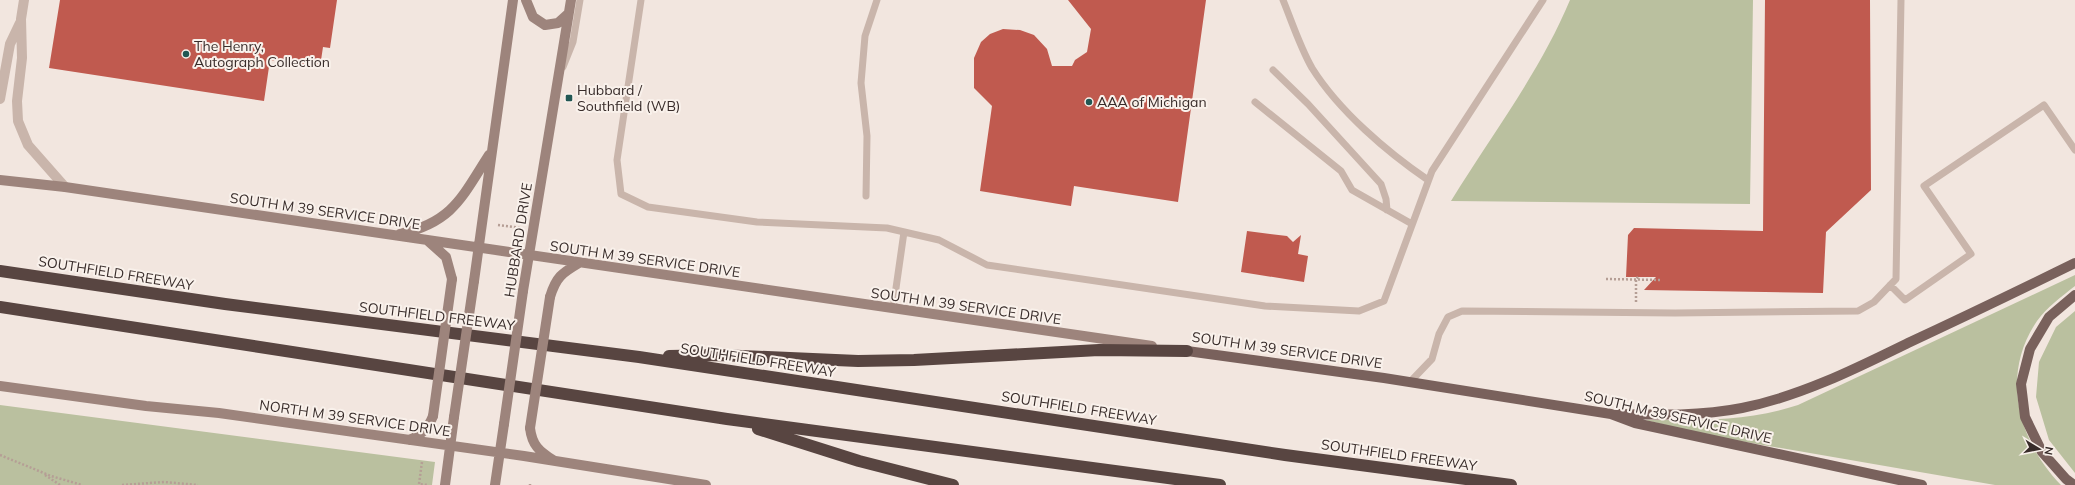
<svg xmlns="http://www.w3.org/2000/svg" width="2075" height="485" font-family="Mulish,sans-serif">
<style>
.green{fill:#bac09f}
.building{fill:#c05a4f}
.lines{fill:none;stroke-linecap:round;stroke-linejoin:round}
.path{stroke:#b59e95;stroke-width:2.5;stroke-dasharray:2 2;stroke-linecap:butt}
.lane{stroke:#c9b5ab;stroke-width:7}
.street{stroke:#c9b5ab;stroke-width:10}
.secondary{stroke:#9d847c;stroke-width:10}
.primary{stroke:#79615c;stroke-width:10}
.highway{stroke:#584541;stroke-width:12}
.secondary-bridge{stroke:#9d847c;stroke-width:10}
.poi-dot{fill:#215753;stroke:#f9f1eb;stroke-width:1.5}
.labels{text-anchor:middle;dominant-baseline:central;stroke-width:4;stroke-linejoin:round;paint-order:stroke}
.poi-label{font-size:14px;fill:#382c2a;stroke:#f9f1eb;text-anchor:start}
.street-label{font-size:14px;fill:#382c2a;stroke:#f9f1eb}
</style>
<rect width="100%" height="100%" fill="#f2e6df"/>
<path class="green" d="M 1570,0 L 1753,0 L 1750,204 L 1451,201 C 1492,134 1540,72 1570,0 Z
M 2075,275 L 2075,286 C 2061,297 2047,307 2037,321 C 2000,375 2018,441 2061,485 L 1995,485 L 1711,436 L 1645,420 C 1700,420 1746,422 1798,405 Z
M 2075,311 L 2075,473 L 2049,440 L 2036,397 L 2039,362 L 2056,327 Z
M 0,405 L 435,462 L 432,485 L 0,485 Z"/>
<path class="building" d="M 60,0 L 337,0 L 330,48 L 323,47 L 320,67 L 270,60 L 264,101 L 49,68 Z
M 1068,0 L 1206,0 L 1178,202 L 1074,186 L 1071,206 L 980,191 L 992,106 L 974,88 L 974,58 L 981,42 L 990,34 L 1003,29 L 1020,30 L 1034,35 L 1047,49 L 1052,66 L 1072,66 L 1075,60 L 1087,52 L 1091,29 Z
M 1765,0 L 1870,0 L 1871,190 L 1826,232 L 1823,293 L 1644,290 L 1656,277 L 1626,277 L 1628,235 L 1634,228 L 1763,231 Z
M 1247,231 L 1287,236 L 1293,242 L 1301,235 L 1298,254 L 1308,256 L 1304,282 L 1241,272 Z"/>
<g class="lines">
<path class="path" d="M 498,225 L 521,228
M 1606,279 L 1662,280
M 1636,302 L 1636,279 L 1638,277
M 0,455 L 51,476 L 82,485
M 422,462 L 419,484 L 428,485
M 45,475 L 60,485
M 122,485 L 164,482 L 198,485
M 530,485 L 530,484"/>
<path class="lane" d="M 641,0 L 617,160 L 621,194 L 648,207 L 757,222 L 887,228 L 939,240 L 987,265 L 1265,306 L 1359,311 L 1384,301 L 1432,171 L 1543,0
M 1283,0 C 1292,22 1300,47 1312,68 C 1339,111 1387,152 1428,180
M 563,67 L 573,42 L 580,0
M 1273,70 L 1308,104 L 1381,184 L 1386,199 L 1387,210
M 1255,102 L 1341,171 L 1352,190 L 1412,224
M 866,196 L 867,136 L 861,83 L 865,36 L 877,0
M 1890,285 L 1905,300 L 1971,254 L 1924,186 L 2044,105 L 2075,150
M 893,309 L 904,232
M 1410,382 L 1432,359 L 1439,334 L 1448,317 L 1462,311 L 1675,313 L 1858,311 L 1874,302 L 1896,279 L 1901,0"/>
<path class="street" d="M 24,0 L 21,19 L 22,58 L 17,101 L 18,121 L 28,145 L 65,187
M 0,99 L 10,44 L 20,23"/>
<path class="secondary" d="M 526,0 L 533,17 L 545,25 L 558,23 L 568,14
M 0,180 L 65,187 L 1152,346
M 400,234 C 453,222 462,197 489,155
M 427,240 L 446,257 L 452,279
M 474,281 L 513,0
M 523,291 L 571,0
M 550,297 C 556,277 562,273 579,263
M 0,386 L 146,406 L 219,413 L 524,456 L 706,485
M 530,428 C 532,445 539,451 553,460
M 409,440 C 421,435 428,429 433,416
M 445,485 L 454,417
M 495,485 L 504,424"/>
<path class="primary" d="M 1187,351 L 1384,378 L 1611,414 L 1635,423 L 1922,485
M 1618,414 C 1659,415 1702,416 1742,408 C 1801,396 1855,369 1908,343 C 1964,317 2020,290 2075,263
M 2074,485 L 2066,479 L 2042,452 L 2025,417 L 2021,384 L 2030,349 L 2049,317 L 2075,295"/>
<path class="highway" d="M 0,271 L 225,304 L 639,357 L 1285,455 L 1511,485
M 0,307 L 727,419 L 1220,485
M 669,356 L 719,355 L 858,361 L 914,360 L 1099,350 L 1187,351
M 758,429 L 859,461 L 953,485"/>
<path class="secondary-bridge" d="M 433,416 L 452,279
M 454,417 L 474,281
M 504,424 L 523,291
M 530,428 L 550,297"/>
</g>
<g class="poi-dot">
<circle cx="186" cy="54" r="4"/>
<rect x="565" y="94" width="8" height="8" rx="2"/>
<circle cx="1089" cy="102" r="4"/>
</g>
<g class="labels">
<g class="poi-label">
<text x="194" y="46">The Henry,<tspan x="194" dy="16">Autograph Collection</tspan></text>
<text x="577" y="90">Hubbard /<tspan x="577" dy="16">Southfield (WB)</tspan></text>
<text x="1097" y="102">AAA of Michigan</text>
</g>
<g class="street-label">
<text transform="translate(325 211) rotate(8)">SOUTH M 39 SERVICE DRIVE</text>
<text transform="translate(518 240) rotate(-81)">HUBBARD DRIVE</text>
<text transform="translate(645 259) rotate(8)">SOUTH M 39 SERVICE DRIVE</text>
<text transform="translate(116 273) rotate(9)">SOUTHFIELD FREEWAY</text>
<text transform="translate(966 306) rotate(8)">SOUTH M 39 SERVICE DRIVE</text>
<text transform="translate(437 316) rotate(7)">SOUTHFIELD FREEWAY</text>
<text transform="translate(1287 350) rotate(8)">SOUTH M 39 SERVICE DRIVE</text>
<text transform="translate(758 360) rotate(9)">SOUTHFIELD FREEWAY</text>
<text transform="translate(1079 408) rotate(9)">SOUTHFIELD FREEWAY</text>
<text transform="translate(1678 417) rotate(13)">SOUTH M 39 SERVICE DRIVE</text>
<text transform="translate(355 418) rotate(8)">NORTH M 39 SERVICE DRIVE</text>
<text transform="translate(1399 455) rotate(8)">SOUTHFIELD FREEWAY</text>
</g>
</g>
<g transform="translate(2039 449) rotate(100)" stroke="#f9f1eb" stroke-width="3" paint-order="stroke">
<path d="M0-3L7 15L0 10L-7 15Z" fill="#382c2a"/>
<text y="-6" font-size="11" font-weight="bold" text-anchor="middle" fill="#382c2a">N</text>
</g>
</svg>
